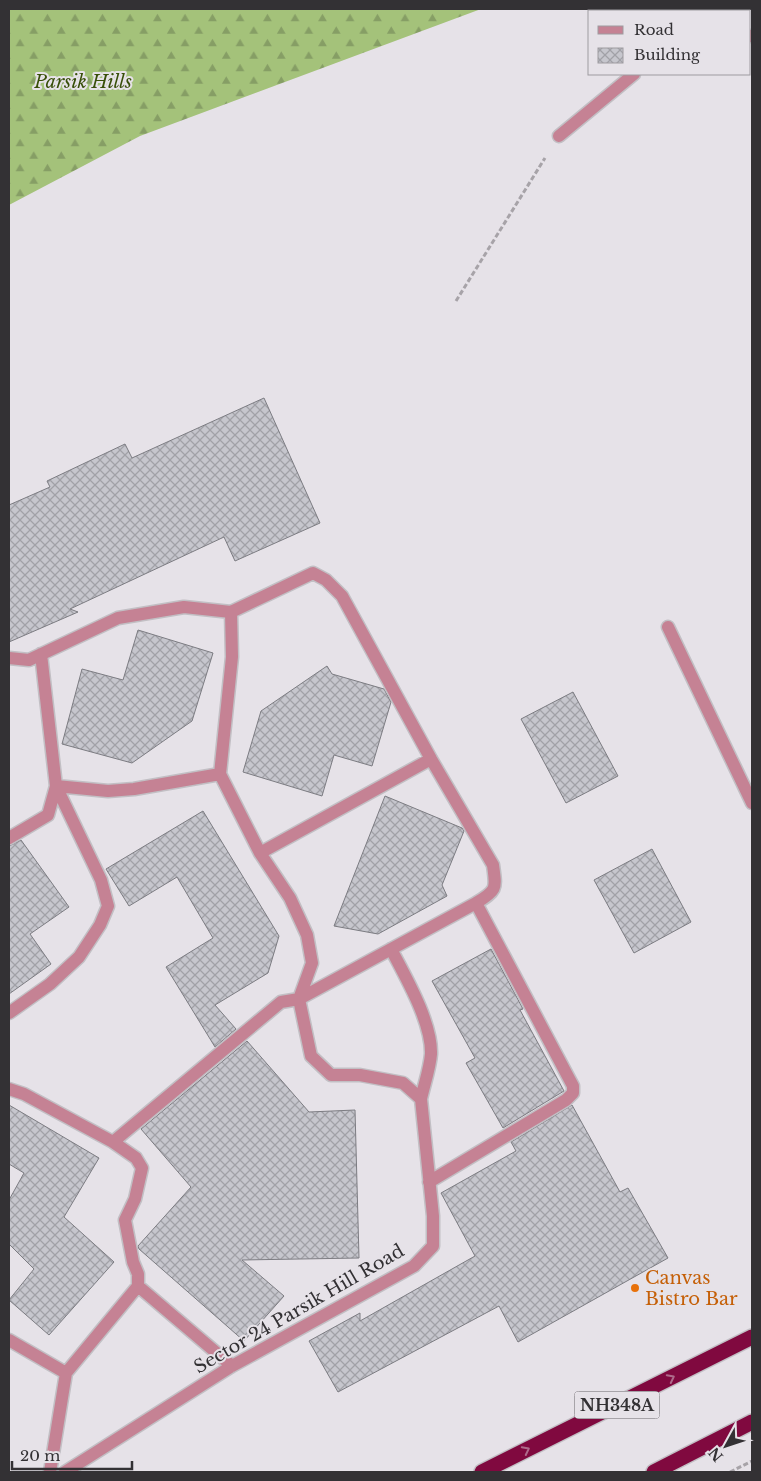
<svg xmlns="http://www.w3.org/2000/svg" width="761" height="1481" font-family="'Libre Baskerville',serif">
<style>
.forest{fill:url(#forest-firs)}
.building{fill:url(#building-cross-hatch);stroke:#7c7c82}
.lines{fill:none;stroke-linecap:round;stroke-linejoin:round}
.lane-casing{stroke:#c2bfc4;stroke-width:15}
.street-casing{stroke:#c2bfc4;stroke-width:15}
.highway-casing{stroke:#c2bfc4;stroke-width:18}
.path{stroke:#a7a3a8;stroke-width:3;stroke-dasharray:5 2.5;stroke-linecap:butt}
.lane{stroke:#c58294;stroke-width:12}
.street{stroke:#c58294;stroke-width:12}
.highway{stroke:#80093f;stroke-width:15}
.oneway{stroke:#ae6b8b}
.food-dot{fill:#e8710a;stroke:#e6e2e8;stroke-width:2}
.labels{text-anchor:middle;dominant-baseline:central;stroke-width:4;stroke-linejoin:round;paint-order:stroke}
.shield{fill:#e6e2e8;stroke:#69666a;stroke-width:1}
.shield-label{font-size:16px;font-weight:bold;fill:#333134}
.park-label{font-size:18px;font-style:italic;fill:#384f09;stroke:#e6e2e8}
.food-label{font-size:18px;fill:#c56008;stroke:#e6e2e8;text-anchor:start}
.street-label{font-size:18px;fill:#333134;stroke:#e6e2e8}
</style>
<defs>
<pattern id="forest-firs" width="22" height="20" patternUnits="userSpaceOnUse" patternTransform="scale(1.25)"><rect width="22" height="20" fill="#a4c27a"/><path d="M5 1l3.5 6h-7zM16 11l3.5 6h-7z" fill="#869e65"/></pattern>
<pattern id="building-cross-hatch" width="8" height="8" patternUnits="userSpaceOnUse" patternTransform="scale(1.25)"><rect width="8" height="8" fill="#c6c6cd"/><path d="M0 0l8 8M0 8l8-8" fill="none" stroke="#a1a1a7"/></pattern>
</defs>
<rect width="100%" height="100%" fill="#e6e2e8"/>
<path class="forest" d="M 9,9 L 481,9 L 140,136 L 9,205 Z"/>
<path class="building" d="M 264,398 L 320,523 L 235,561 L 224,537 L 70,609 L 78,612 L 9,642 L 9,505 L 50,487 L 47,481 L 125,444 L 132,458 Z
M 138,630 L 213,653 L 192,721 L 132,763 L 62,744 L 82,669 L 123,680 Z
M 327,666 L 332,674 L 384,689 L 391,702 L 372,766 L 334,755 L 322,796 L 243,772 L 261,711 Z
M 573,692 L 618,776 L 566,803 L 521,719 Z
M 385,796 L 462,828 L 464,831 L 442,885 L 447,896 L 378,934 L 334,926 Z
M 203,811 L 279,936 L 268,973 L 215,1005 L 236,1029 L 215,1047 L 166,967 L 213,938 L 177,877 L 129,906 L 106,869 Z
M 21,840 L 69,907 L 30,934 L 51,964 L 9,994 L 9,846 Z
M 652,849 L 691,922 L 634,953 L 594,880 Z
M 491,949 L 523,1009 L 520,1010 L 564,1091 L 503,1128 L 466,1063 L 475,1058 L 432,981 Z
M 247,1041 L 309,1112 L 355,1110 L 359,1258 L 242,1260 L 284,1296 L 244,1341 L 139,1249 L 138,1246 L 191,1187 L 141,1129 Z
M 9,1105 L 99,1158 L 64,1217 L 114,1262 L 49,1335 L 9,1300 L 34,1269 L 9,1244 L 9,1200 L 24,1173 L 9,1164 Z
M 572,1105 L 620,1192 L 628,1188 L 668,1258 L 518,1342 L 499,1306 L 338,1392 L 309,1341 L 360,1313 L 360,1321 L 475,1256 L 441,1193 L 516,1151 L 511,1142 Z"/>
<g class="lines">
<defs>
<path id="lane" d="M 750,36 L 752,36
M 559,136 L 634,74
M 668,627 L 752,803"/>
<path id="street" d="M 9,658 L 29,660 L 118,618 L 184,607 L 231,612 L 232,657 L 220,774 L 260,853 L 290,898 L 307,935 L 312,963 L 299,999 L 311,1056 L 331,1075 L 360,1075 L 403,1083 L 421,1099 L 433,1216 L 433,1246 L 414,1266 L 232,1366 L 65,1472
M 56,786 L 108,791 L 134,789 L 220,774
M 9,838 L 48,815 L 56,786 L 41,654
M 260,853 L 431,759
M 391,949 C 405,976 432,1022 431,1054 C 430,1068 424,1085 421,1099
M 9,1013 L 50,984 L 79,957 L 100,925 L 108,906 L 101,880 L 56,786
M 9,1089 L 24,1094 L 113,1142 L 136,1158 L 142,1168 L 135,1199 L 125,1220 L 133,1262 L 138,1274 L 138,1286 L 66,1373 L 50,1472
M 113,1142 L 281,1002 L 299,999 L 476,903 C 498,890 496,888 493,865 L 431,759 L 342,596 L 326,580 L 313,573 L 231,612
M 429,1182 L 566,1100 L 573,1093 L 573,1086 L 476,903
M 138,1286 L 232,1366
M 9,1340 L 66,1373"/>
<path id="highway" d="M 482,1472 L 752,1337
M 654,1472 L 752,1422"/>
</defs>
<use href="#lane" class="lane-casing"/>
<use href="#street" class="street-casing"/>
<use href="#highway" class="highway-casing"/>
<path class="path" d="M 456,301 L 545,158
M 730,1472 L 752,1461"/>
<use href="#lane" class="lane"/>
<use href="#street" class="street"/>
<use href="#highway" class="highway"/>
</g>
<defs><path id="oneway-chevron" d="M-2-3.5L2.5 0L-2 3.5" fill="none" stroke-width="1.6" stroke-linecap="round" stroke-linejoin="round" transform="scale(1.25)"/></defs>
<g class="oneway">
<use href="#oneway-chevron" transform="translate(671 1378) rotate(-27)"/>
<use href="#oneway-chevron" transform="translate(526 1450) rotate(-27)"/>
</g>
<circle class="food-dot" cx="635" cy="1288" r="5"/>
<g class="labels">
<rect class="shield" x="574.5" y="1391.5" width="85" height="27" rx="4"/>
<g class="shield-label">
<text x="617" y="1405">NH348A</text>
</g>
<g class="park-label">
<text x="83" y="82">Parsik Hills</text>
</g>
<g class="food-label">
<text x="645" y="1278">Canvas<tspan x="645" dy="21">Bistro Bar</tspan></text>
</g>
<g class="street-label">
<text transform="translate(299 1309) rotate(-30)">Sector 24 Parsik Hill Road</text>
</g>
</g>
<rect width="761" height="1481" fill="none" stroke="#333134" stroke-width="20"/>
<rect x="588" y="10" width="162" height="65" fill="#e6e2e8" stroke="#9e9ba0"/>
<rect x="598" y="26" width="25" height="8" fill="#c58294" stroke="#9e9ba0"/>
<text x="634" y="35" font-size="15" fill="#333134">Road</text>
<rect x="598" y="48" width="25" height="15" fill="url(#building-cross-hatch)" stroke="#9e9ba0"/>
<text x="634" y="60" font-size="15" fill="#333134">Building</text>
<g transform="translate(726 1446) rotate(230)" stroke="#e6e2e8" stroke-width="4" paint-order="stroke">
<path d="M0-4L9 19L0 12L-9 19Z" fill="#333134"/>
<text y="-8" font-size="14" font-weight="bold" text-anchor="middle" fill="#333134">N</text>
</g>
<path d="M12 1461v8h120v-8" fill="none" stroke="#333134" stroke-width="2.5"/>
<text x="20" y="1461" font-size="15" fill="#333134" stroke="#e6e2e8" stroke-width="4" paint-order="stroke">20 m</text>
</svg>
